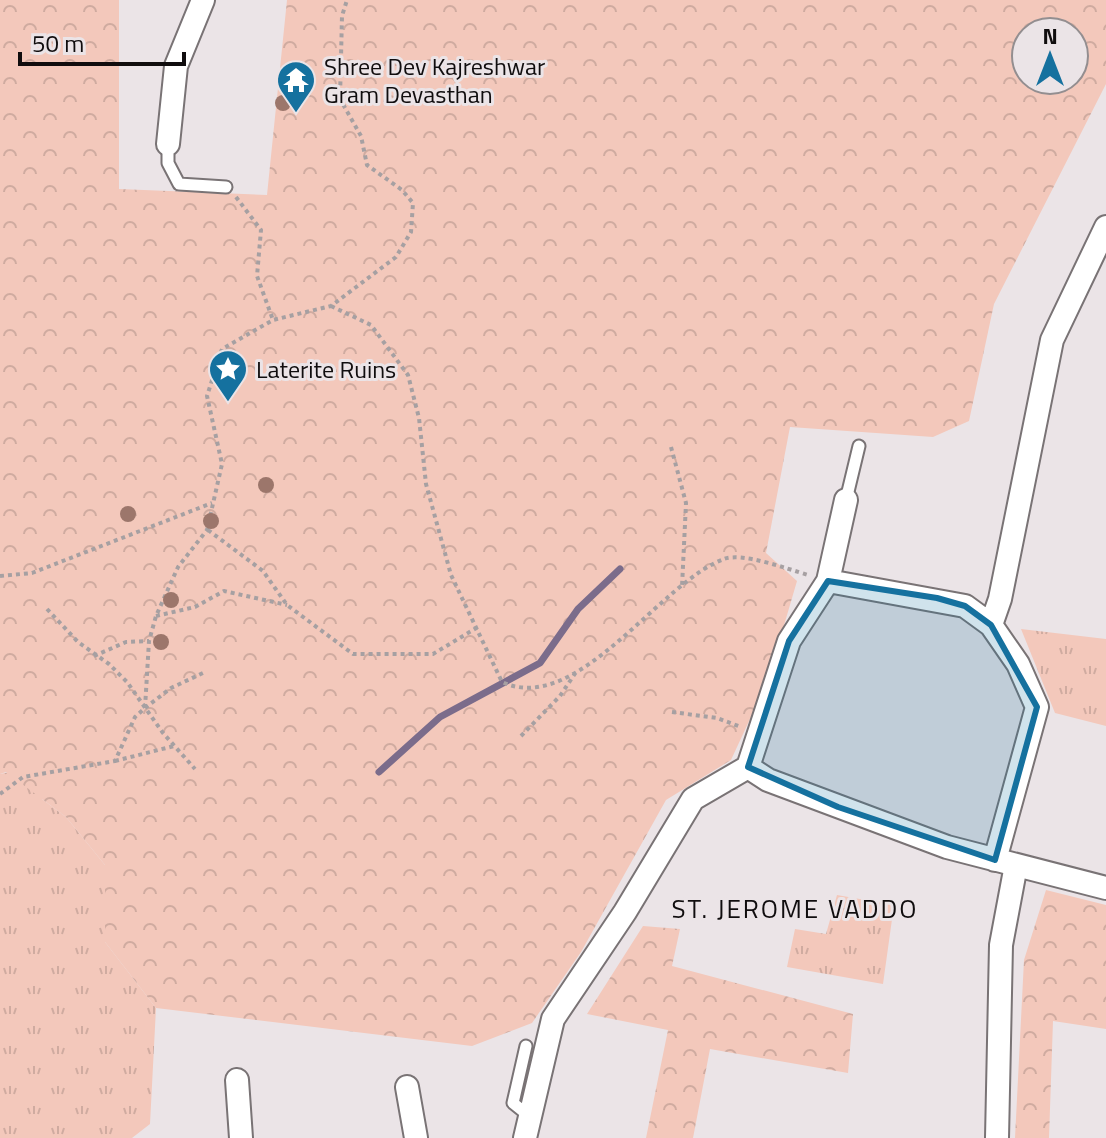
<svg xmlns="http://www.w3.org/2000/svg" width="1106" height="1138" font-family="'Titillium Web',sans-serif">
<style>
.grass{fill:url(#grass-tufts)}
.forest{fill:url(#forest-crowns);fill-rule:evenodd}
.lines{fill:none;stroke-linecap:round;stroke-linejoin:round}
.stream{stroke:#7b6c8b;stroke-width:7}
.service-casing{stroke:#797375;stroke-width:15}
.minor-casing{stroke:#797375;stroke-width:26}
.path{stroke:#a6a0a2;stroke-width:4;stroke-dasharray:4 4;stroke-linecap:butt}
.service{stroke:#fff;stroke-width:11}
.minor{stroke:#fff;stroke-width:22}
.tree{fill:#9c766b}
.marked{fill:#15719f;fill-opacity:0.2;stroke:#15719f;stroke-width:6;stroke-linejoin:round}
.labels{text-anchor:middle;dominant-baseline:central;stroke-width:6;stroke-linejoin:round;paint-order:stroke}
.poi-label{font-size:24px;fill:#100d0e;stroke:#ebe4e7;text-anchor:start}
.neighbourhood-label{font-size:26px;letter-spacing:2px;fill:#100d0e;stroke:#ebe4e7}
</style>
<defs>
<pattern id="grass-tufts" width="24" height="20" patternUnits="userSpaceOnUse" patternTransform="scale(2)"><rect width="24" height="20" fill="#f3c8bb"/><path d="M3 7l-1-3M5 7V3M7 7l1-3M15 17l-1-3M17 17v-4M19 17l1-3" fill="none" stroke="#cfaba0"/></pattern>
<pattern id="forest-crowns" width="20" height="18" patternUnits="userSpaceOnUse" patternTransform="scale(2)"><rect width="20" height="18" fill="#f3c8bb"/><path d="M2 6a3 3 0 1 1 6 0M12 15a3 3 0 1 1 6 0" fill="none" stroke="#cfaba0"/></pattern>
</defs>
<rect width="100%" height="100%" fill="#ebe4e7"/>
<path class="grass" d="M 1021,629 L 1106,639 L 1106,726 L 1055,713 Z
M 98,754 L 42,799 L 66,817 L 105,865 L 105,942 L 156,1008 L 150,1124 L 132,1138 L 0,1138 L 0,774 Z
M 837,895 L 894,905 L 883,984 L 787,967 L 795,929 L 826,934 Z"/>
<path class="forest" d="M 0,0 L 119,0 L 119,189 L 267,195 L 287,0 L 1106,0 L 1106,84 L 994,304 L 969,421 L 933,437 L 790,427 L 766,553 L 797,581 L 768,680 L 731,760 L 666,800 L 581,952 L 532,1023 L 472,1046 L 156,1008 L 105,942 L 105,865 L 66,817 L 6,772 L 0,774 ZM 1026,32 L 1074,32 L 1074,80 L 1026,80 Z
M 1046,890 L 1106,905 L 1106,1029 L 1053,1021 L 1049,1138 L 1015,1138 L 1024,960 Z
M 643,926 L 680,929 L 672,966 L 853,1014 L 848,1073 L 710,1049 L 693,1138 L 646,1138 L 668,1030 L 587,1014 Z"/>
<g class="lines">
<path class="stream" d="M 379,772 L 440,717 L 540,663 L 578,609 L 620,569"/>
<defs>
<path id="service" d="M 168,144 L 168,163 L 179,184 L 226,187
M 846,500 L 859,446
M 526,1046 L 513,1103 L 528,1115"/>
<path id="minor" d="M 168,144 L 176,66 L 203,0
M 828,581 L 846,500
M 991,625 L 1000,599 L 1052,340 L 1106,227
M 748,767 L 789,641 L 828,581 L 965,606 L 991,625 L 1018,664 L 1037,707 L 995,860
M 237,1080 L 241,1138
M 407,1087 L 416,1138
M 525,1138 L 553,1019 L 625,912 L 693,799 L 748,767 L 768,780 L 947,847 L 1106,888
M 997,1138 L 1001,945 L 1016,865"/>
</defs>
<use href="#service" class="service-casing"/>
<use href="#minor" class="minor-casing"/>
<path class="path" d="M 236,197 L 261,230 L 257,276 L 273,320
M 331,306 L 371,325 L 408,375 L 419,418 L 426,484 L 451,575 L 502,682 C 577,717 660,582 724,559 C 742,552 788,569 808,575
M 671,447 L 686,503 L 682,587
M 208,530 L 263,571 L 287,605 L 353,654 L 433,654 L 478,627
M 0,576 L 32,573 L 212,503
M 47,609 L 78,642 L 109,664 L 127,682 L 163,733 L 195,769
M 156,616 L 195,607 L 224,591 L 287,605
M 94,656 L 126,642 L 149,641
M 145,708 L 171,688 L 203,673
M 672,712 L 717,718 L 741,727
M 521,736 L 560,696 L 576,672
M 115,761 L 174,746
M 0,794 L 23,777 L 115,761 L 135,717 L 145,708 L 149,641 L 156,616 L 178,567 L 207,530 L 222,464 L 207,396 L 222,349 L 273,320 L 331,306 L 396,257 L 411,232 L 413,203 L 402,190 L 367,165 L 361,136 L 340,99 L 342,16 L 347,0"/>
<use href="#service" class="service"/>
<use href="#minor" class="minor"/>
</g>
<g class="tree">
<circle cx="283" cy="103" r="8"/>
<circle cx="266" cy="485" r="8"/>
<circle cx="128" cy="514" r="8"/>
<circle cx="211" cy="521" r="8"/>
<circle cx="171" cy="600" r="8"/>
<circle cx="161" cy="642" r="8"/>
</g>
<path class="marked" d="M 828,581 L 937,598 L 965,606 L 991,625 L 1037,707 L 995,860 L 838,807 L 748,767 L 789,641 Z"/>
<defs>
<symbol id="temple-pin" viewBox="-11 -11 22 30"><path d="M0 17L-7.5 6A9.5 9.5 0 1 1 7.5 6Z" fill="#15719f" stroke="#ebe4e7"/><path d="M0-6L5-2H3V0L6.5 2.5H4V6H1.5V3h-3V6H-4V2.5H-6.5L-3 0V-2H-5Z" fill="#fff"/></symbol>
<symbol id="sight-pin" viewBox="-11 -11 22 30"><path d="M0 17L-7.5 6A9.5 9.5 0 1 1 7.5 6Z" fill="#15719f" stroke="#ebe4e7"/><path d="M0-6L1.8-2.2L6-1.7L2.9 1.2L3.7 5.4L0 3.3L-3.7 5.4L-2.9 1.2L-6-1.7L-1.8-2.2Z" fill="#fff"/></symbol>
</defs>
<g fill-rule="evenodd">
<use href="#temple-pin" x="274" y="58" width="44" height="60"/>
<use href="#sight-pin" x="206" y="347" width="44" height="60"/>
</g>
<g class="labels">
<g class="poi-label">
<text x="324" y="66">Shree Dev Kajreshwar<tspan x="324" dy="28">Gram Devasthan</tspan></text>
<text x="256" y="369">Laterite Ruins</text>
</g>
<g class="neighbourhood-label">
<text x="795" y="908">ST. JEROME VADDO</text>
</g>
</g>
<g transform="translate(1050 56)"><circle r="38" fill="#ebe4e7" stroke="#938e90" stroke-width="2"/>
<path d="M0-6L14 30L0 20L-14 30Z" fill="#15719f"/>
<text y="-12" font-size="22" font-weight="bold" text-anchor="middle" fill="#100d0e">N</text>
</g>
<path d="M20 52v12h164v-12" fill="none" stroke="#100d0e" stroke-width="4"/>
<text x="32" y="52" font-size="24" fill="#100d0e" stroke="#ebe4e7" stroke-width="6" paint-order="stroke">50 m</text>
</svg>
